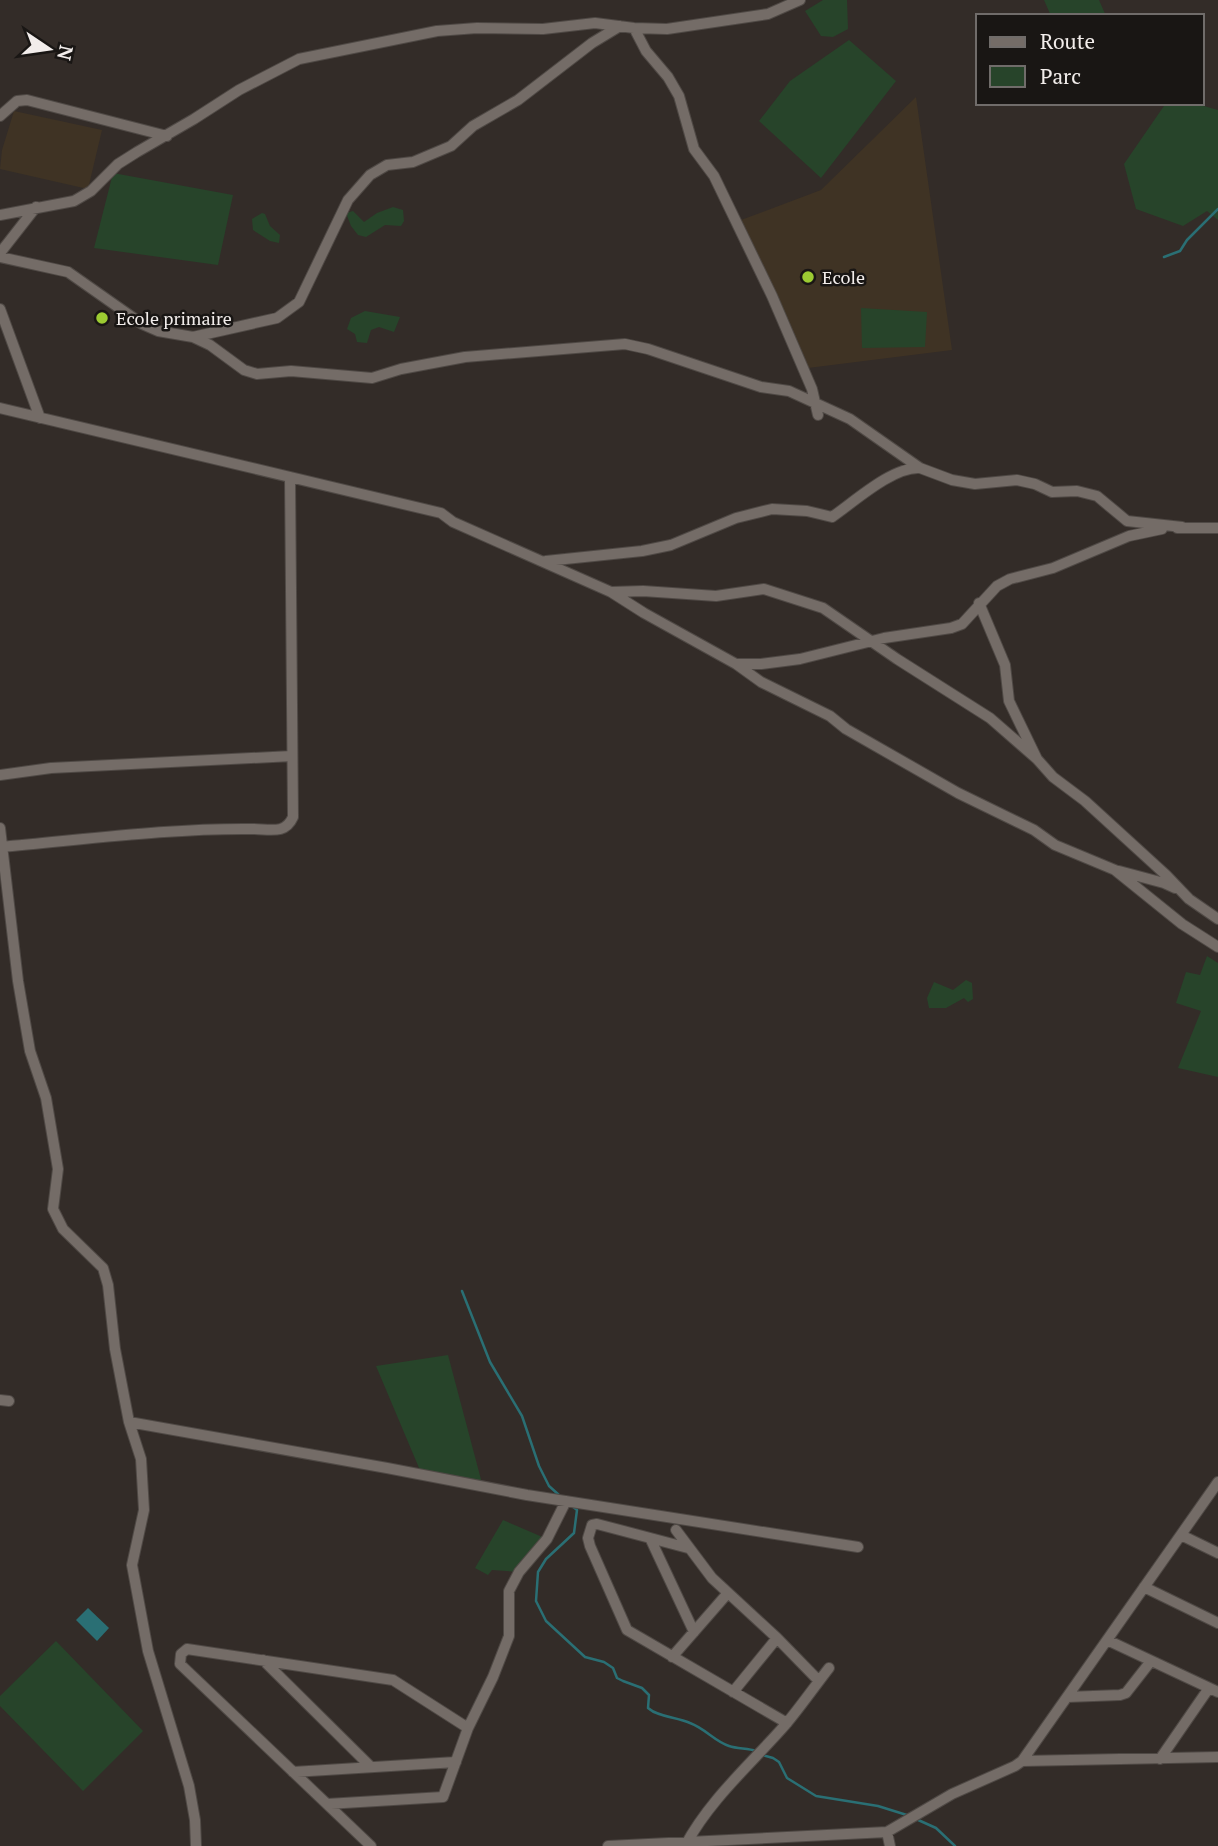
<svg xmlns="http://www.w3.org/2000/svg" width="1218" height="1846" font-family="'PT Serif',serif">
<style>
.education{fill:#3f3324}
.green{fill:#27442a}
.water{fill:#2a6f74}
.lines{fill:none;stroke-linecap:round;stroke-linejoin:round}
.stream{stroke:#2a6f74;stroke-width:2.5}
.street-casing{stroke:#4f4945;stroke-width:12}
.street{stroke:#746c67;stroke-width:10}
.poi-dot{fill:#9ccb32;stroke:#191614;stroke-width:2.5}
.labels{text-anchor:middle;dominant-baseline:central;stroke-width:5;stroke-linejoin:round;paint-order:stroke}
.poi-label{font-size:18px;fill:#f2edeb;stroke:#191614;text-anchor:start}
</style>
<rect width="100%" height="100%" fill="#332c28"/>
<path class="education" d="M 916,97 L 952,350 L 808,368 L 741,220 L 821,190 Z
M 14,111 L 102,130 L 88,189 L 0,169 L 2,150 Z"/>
<path class="green" d="M 823,0 L 847,0 L 848,29 L 833,37 L 821,36 L 805,11 Z
M 1044,0 L 1099,0 L 1106,16 L 1051,16 Z
M 849,40 L 896,81 L 821,178 L 759,121 L 790,81 Z
M 1166,103 L 1193,103 L 1218,110 L 1218,220 L 1207,211 L 1183,226 L 1136,209 L 1124,164 Z
M 113,173 L 233,195 L 218,265 L 94,248 Z
M 393,207 L 403,210 L 404,221 L 401,226 L 385,225 L 366,237 L 358,235 L 351,226 L 346,213 L 353,211 L 364,222 L 377,213 Z
M 262,213 L 265,214 L 270,226 L 280,235 L 279,243 L 270,241 L 253,230 L 252,219 Z
M 861,308 L 927,312 L 925,347 L 862,348 Z
M 365,311 L 400,317 L 394,332 L 379,327 L 371,330 L 367,343 L 357,342 L 355,334 L 347,329 L 351,318 Z
M 1207,956 L 1218,963 L 1218,1077 L 1178,1068 L 1201,1011 L 1176,1003 L 1186,972 L 1200,975 Z
M 966,980 L 972,983 L 973,999 L 968,1002 L 964,998 L 946,1008 L 929,1008 L 927,998 L 934,982 L 953,990 Z
M 448,1355 L 483,1487 L 422,1475 L 376,1366 Z
M 503,1520 L 547,1539 L 519,1572 L 492,1570 L 488,1575 L 475,1568 Z
M 56,1641 L 143,1731 L 83,1791 L 0,1706 L 0,1696 Z"/>
<path class="water" d="M 88,1608 L 109,1628 L 97,1641 L 76,1620 Z"/>
<g class="lines">
<path class="stream" d="M 1164,257 L 1180,251 L 1187,240 L 1218,209
M 462,1291 L 490,1362 L 522,1416 L 539,1466 L 549,1486 L 559,1495
M 572,1506 L 577,1510 L 574,1533 L 546,1559 L 538,1572 L 536,1601 L 546,1621 L 585,1657 L 604,1662 L 613,1668 L 617,1678 L 623,1681 L 642,1688 L 649,1695 L 648,1708 C 658,1717 676,1717 690,1723 C 706,1729 714,1741 729,1746 C 738,1749 748,1748 756,1751
M 762,1755 L 773,1758 L 779,1762 L 787,1778 L 816,1796 L 878,1806 L 910,1816
M 916,1819 L 936,1828 L 955,1846"/>
<defs>
<path id="street" d="M 634,28 L 646,51 L 668,77 L 679,96 L 694,149 L 714,176 L 772,296 L 812,389 L 818,415
M 0,116 L 17,101 L 27,100 L 167,136
M 0,215 L 74,201 L 91,191 L 118,164 L 137,152 L 194,119 L 239,90 L 299,59 L 437,31 L 477,28 L 543,29 L 595,23 L 634,28 L 667,29 L 768,14 L 800,0
M 0,253 L 36,207
M 0,257 L 68,272 L 142,324 L 158,331 L 193,337 L 210,345 L 244,370 L 257,374 L 291,371 L 372,378 L 401,369 L 465,357 L 625,344 L 648,349 L 761,387 L 789,391 L 850,419 L 920,468 L 952,480 L 975,484 L 1017,480 L 1035,484 L 1052,492 L 1077,491 L 1097,496 L 1127,521 L 1182,527
M 0,309 L 40,418
M 193,337 L 277,318 L 299,302 L 348,200 L 370,175 L 387,165 L 413,162 L 451,146 L 473,126 L 518,100 L 592,43 L 620,26
M 0,408 L 441,513 L 453,522 L 611,592 L 644,613 L 736,664 L 761,682 L 830,716 L 846,729 L 958,793 L 1034,830 L 1055,845 L 1115,870 L 1182,924 L 1218,947
M 1177,528 L 1218,528
M 546,561 L 642,551 L 671,545 L 736,518 L 772,509 L 807,511 L 832,517 C 854,502 892,467 919,468
M 611,592 L 643,591 L 716,596 L 764,589 L 823,608 L 897,659 L 990,718 L 1037,759
M 979,603 L 1005,665 L 1009,701 L 1037,759 L 1053,777 L 1085,801 L 1166,875 L 1189,899 L 1218,919
M 736,664 L 761,664 L 800,659 L 884,638 L 951,628 L 962,624 L 997,586 L 1010,579 L 1053,568 L 1129,536 L 1162,529
M 0,775 L 51,768 L 292,756
M 0,828 L 18,981 L 30,1051 L 46,1098 L 58,1169 L 53,1209 L 63,1229 L 103,1268 L 108,1285 L 115,1349 L 129,1422 L 141,1459 L 144,1510 L 132,1565 L 148,1651 L 189,1786 L 195,1820 L 196,1846
M 0,847 C 82,840 170,828 252,829 C 270,829 285,835 293,817 L 290,477
M 1119,871 L 1164,883 L 1175,888
M 0,1400 L 9,1401
M 129,1422 L 387,1468 L 527,1495 L 858,1547
M 676,1530 L 712,1578 L 777,1638 L 819,1681
M 1181,1535 L 1218,1553
M 650,1538 L 694,1632
M 688,1548 L 597,1524 L 592,1525 L 588,1538 L 590,1546 L 627,1630 L 787,1723
M 1144,1587 L 1218,1623
M 1107,1640 L 1218,1692
M 672,1657 L 727,1594
M 263,1660 L 371,1767
M 733,1692 L 777,1638
M 1067,1697 L 1120,1695 L 1126,1693 L 1151,1661
M 468,1728 L 493,1677 L 509,1636 L 509,1591 L 519,1572 L 547,1539 L 566,1501
M 1160,1759 L 1209,1688
M 1022,1761 L 1218,1757
M 293,1772 L 456,1762
M 327,1804 L 443,1797 L 468,1728 L 393,1680 L 187,1649 L 181,1654 L 180,1664 L 371,1846
M 887,1832 L 890,1846
M 608,1846 L 887,1832 L 952,1794 L 1015,1766 L 1022,1761 L 1218,1482
M 685,1846 C 710,1799 751,1764 786,1724 C 801,1706 815,1686 829,1668"/>
</defs>
<use href="#street" class="street-casing"/>
<use href="#street" class="street"/>
</g>
<g class="poi-dot">
<circle cx="808" cy="277" r="7"/>
<circle cx="102" cy="318" r="7"/>
</g>
<g class="labels">
<g class="poi-label">
<text x="822" y="277">Ecole</text>
<text x="116" y="318">Ecole primaire</text>
</g>
</g>
<rect x="976" y="14" width="228" height="91" fill="#191614" stroke="#706c6a" stroke-width="2"/>
<rect x="990" y="37" width="35" height="10" fill="#746c67" stroke="#706c6a" stroke-width="2"/>
<text x="1040" y="49" font-size="21" fill="#f2edeb">Route</text>
<rect x="990" y="66" width="35" height="21" fill="#27442a" stroke="#706c6a" stroke-width="2"/>
<text x="1040" y="84" font-size="21" fill="#f2edeb">Parc</text>
<g transform="translate(49 49) rotate(103)" stroke="#191614" stroke-width="5" paint-order="stroke">
<path d="M0-5L12 26L0 18L-12 26Z" fill="#f2edeb"/>
<text y="-10" font-size="19" font-weight="bold" text-anchor="middle" fill="#f2edeb">N</text>
</g>
</svg>
